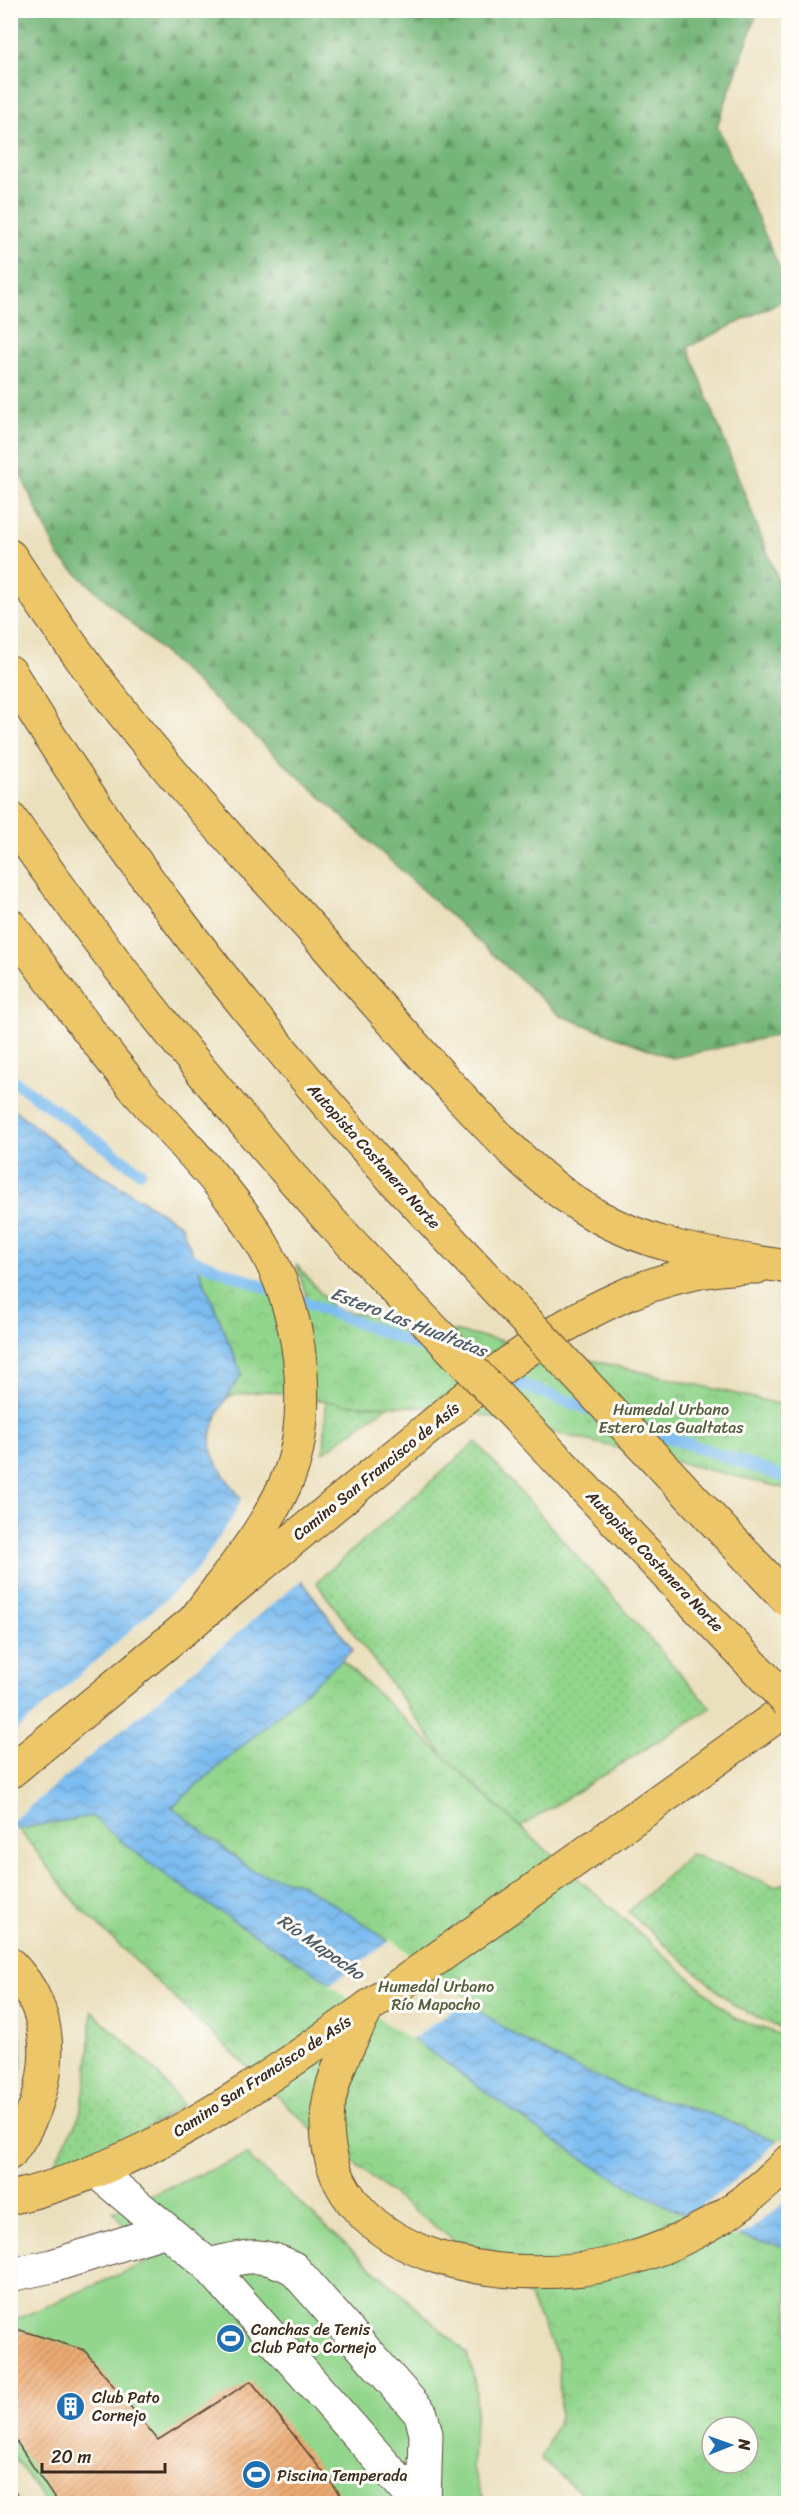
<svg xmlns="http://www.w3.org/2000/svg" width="799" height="2514" font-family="Sriracha,sans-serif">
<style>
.grass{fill:url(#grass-dots);stroke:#668055;stroke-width:1.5}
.forest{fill:url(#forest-firs);stroke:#58704b;stroke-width:1.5}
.park{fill:url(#park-crowns);stroke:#668055;stroke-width:1.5;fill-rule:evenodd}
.garden{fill:#92d58c;stroke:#668055;stroke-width:1.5}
.water{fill:url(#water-waves);stroke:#5c7387;stroke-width:1.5}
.pier{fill:#ebe0be}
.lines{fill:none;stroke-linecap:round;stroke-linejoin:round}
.stream{stroke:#7cbcf0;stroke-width:12}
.building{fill:url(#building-hatch)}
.minor-casing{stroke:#554536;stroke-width:35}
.major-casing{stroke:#554536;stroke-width:35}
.highway-casing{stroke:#554536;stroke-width:35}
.minor{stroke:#fff;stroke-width:33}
.major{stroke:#ecc669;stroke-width:33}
.highway{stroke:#ecc669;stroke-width:33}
.highway-bridge-casing{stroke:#554536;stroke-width:35;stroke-linecap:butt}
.highway-bridge{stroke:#ecc669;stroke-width:33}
.labels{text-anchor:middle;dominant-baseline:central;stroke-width:6;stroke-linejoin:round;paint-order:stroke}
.street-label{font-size:16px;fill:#3b2a1e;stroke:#fdfcf7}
.park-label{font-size:16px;fill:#555d3f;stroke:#fdfcf7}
.poi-label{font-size:16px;fill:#3b2a1e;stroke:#fdfcf7;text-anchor:start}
.water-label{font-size:18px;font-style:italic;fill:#525d68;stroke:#fdfcf7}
</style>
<defs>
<pattern id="grass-dots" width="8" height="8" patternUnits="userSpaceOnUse" patternTransform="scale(1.5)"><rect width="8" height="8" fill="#92d58c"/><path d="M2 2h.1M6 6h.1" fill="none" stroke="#7fb778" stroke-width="1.8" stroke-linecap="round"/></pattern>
<pattern id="forest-firs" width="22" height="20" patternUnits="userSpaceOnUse" patternTransform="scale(1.5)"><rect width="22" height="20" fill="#75b678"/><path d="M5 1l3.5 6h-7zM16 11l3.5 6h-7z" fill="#619462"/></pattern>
<pattern id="park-crowns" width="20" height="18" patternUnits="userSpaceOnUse" patternTransform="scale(1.5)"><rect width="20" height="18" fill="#92d58c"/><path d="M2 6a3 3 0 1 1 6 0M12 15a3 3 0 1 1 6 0" fill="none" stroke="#7fb778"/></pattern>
<pattern id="water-waves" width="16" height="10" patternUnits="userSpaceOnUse" patternTransform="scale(1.5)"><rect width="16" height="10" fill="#7cbcf0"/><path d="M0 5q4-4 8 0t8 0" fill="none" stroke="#6799c2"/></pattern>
<pattern id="building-hatch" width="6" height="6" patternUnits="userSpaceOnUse" patternTransform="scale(1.5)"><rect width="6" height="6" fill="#edac74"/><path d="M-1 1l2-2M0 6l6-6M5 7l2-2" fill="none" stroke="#c18c5f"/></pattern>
</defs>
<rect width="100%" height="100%" fill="#fdfcf7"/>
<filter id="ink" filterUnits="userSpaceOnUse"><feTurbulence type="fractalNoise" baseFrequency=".0167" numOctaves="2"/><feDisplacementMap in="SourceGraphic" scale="12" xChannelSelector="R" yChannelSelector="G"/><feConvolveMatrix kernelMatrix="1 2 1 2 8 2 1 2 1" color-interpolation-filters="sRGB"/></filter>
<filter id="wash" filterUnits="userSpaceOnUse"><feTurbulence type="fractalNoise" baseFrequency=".008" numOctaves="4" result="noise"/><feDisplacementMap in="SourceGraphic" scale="24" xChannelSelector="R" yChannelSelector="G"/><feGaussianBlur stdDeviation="1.35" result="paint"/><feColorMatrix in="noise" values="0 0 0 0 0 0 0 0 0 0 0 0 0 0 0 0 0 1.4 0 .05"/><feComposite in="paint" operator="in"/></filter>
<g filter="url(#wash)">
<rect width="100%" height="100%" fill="#ebe0be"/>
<path class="grass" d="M 296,1264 L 405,1393 L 324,1452 L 328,1361 Z
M 476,1442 L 711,1708 L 517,1829 L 449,1763 L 316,1582 Z
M 690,1854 L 775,1886 L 788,1882 L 788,2032 L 735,2006 L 628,1912 Z
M 11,2011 C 29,2045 21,2077 11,2112 Z
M 92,2011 L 151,2066 L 183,2105 L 127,2141 L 53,2165 L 80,2115 L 88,2068 Z"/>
<path class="forest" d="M 11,10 L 758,11 L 717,126 L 788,287 L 788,298 L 688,347 L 788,606 L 788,1033 L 672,1058 L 559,1015 L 59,557 L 11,454 Z"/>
<path class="park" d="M 159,1252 L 302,1303 L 526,1345 L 788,1406 L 788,1489 L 452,1408 L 343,1404 L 268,1391 L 232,1395 L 205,1413 L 190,1443 L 308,1628 L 489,1799 L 736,2019 L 788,2037 L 788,2503 L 593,2503 L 541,2459 L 560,2416 L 559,2360 L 529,2296 L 398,2199 L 307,2124 L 80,1908 L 11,1819 ZM 712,2427 L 748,2427 L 748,2463 L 712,2463 Z"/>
<path class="garden" d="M 246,2155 L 467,2353 C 470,2366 476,2381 476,2394 C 478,2436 461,2463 487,2503 L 47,2503 L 11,2453 L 10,2322 L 150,2261 L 113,2211 Z"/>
<path class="water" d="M 10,1106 L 73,1157 L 181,1225 L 242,1374 C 227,1396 206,1424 212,1453 C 214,1460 220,1468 223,1474 L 353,1650 L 172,1807 L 253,1871 L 301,1884 L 365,1924 L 478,2010 L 520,2038 L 561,2061 L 627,2090 L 710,2114 L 788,2145 L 788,2247 C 772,2244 756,2241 740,2236 C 599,2190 480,2083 359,2001 C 269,1941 172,1888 92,1816 L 11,1830 Z"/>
<path class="pier" d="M 243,1496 L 304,1578 L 10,1823 L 11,1736 L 195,1573 L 232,1518 Z
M 392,1940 L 468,1999 L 411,2040 L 329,1985 Z
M 780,2139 L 788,2142 L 788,2198 L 785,2202 L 750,2230 L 736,2237 L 683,2216 L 699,2208 L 731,2184 Z"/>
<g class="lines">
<path class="stream" d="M 10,1078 L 140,1172
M 181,1255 L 445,1356
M 498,1376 L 600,1413
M 639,1427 L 788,1478"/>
</g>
<g id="blocks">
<path class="building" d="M 10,2327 L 84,2350 L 158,2440 L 251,2381 L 348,2504 L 58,2504 L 10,2432 Z
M 10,2483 L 22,2504 L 10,2504 Z"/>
</g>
</g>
<g filter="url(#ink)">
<use href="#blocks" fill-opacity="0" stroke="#554536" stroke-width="1.5"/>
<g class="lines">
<defs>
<path id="minor" d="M 96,2171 L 208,2265 L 419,2504
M 208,2265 C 245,2257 257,2250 293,2268 L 421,2414 L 426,2434 L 424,2504
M 10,2275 L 52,2266 L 166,2230"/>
<path id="major" d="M 10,1772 L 499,1370 C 574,1315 660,1266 757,1267
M 10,1964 C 63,2018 52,2095 10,2153
M 10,2198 C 162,2164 293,2059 418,1972 C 542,1884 665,1797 788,1708"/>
<path id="highway" d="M 10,556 C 57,628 108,697 163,762 C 214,824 270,881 323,942 C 367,993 411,1043 457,1093 C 499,1138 541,1184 595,1215 C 657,1250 720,1256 788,1267
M 10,672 C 119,855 251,1020 393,1179
M 10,818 C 110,962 216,1094 333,1224
M 10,925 C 52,981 92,1038 137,1091 C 217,1184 292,1243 301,1374 C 303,1407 302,1441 290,1473 C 269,1527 228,1574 194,1621
M 368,2007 C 349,2043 326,2084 327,2126 C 330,2266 518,2290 623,2261 C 687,2243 743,2209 788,2162"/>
</defs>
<use href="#minor" class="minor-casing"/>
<use href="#major" class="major-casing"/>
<use href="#highway" class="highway-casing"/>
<use href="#minor" class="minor"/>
<use href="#major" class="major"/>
<use href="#highway" class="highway"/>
<defs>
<path id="highway-bridge" d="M 393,1179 L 788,1600
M 333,1224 L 788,1702"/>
</defs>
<use href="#highway-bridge" class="highway-bridge-casing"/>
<use href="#highway-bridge" class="highway-bridge"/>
</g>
</g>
<defs>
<symbol id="stadium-disc" viewBox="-11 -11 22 22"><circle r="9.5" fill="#1f6fb2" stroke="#fdfcf7"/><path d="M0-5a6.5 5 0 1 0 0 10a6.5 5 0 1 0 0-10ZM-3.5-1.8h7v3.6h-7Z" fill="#fff"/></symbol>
<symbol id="building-disc" viewBox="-11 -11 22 22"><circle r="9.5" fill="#1f6fb2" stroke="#fdfcf7"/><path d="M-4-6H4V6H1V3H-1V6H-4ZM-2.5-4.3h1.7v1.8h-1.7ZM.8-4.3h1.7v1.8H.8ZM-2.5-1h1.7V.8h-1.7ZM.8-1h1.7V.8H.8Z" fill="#fff"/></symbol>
</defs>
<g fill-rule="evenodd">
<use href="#stadium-disc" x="214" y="2322" width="33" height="33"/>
<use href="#building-disc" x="54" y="2390" width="33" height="33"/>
<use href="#stadium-disc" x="240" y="2458" width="33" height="33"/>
</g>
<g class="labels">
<g class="street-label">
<text transform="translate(374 1156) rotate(48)">Autopista Costanera Norte</text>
<text transform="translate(376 1471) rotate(-39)">Camino San Francisco de Asís</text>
<text transform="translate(655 1561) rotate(46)">Autopista Costanera Norte</text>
<text transform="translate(262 2076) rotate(-33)">Camino San Francisco de Asís</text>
</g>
<g class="park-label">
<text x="671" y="1409">Humedal Urbano<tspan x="671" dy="18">Estero Las Gualtatas</tspan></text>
<text x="436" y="1986">Humedal Urbano<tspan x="436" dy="18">Río Mapocho</tspan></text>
</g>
<g class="poi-label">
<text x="251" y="2329">Canchas de Tenis<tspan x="251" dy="18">Club Pato Cornejo</tspan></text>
<text x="92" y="2397">Club Pato<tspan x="92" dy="18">Cornejo</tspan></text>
<text x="277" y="2475">Piscina Temperada</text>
</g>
<g class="water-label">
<text transform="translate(409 1322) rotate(21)">Estero Las Hualtatas</text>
<text transform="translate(321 1947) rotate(35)">Río Mapocho</text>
</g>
</g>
<rect width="799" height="2514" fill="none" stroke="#fdfcf7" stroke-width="36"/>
<g transform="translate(730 2445) rotate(89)"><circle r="28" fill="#fdfcf7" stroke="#afa8a0" stroke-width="1.5"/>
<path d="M0-4.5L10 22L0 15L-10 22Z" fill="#1f6fb2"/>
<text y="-9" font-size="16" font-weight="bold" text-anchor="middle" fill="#3b2a1e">N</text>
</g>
<path d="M42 2463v9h123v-9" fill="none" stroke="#3b2a1e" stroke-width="3"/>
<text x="51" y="2463" font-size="18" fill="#3b2a1e" stroke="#fdfcf7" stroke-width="4.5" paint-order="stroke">20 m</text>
</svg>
